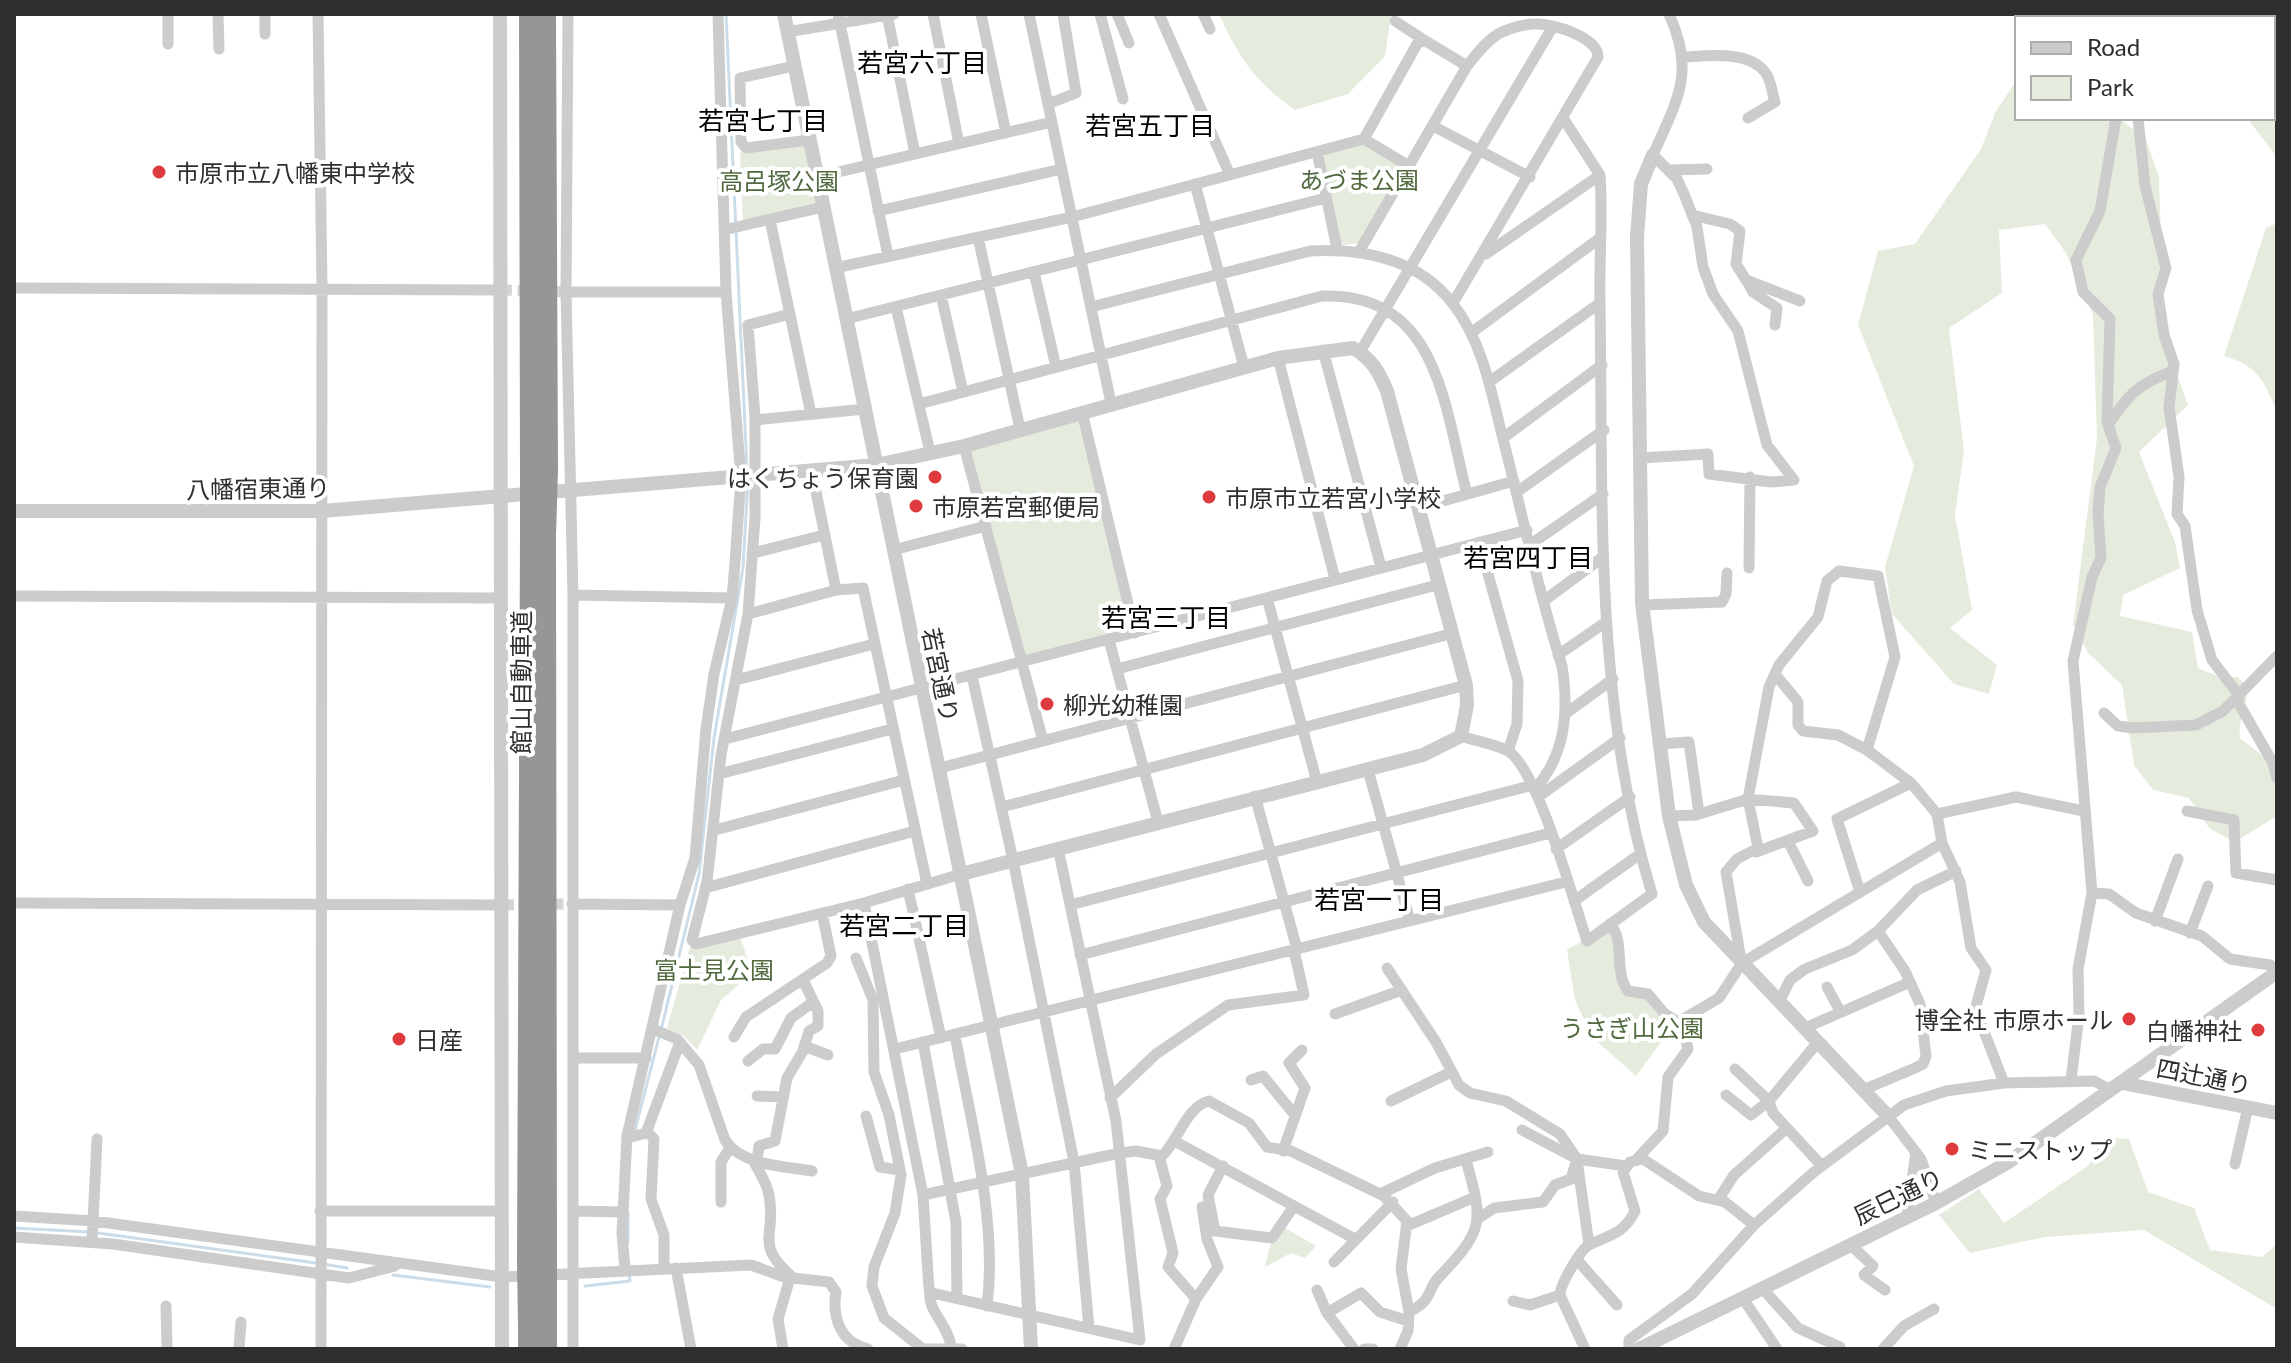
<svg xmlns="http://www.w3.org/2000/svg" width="2291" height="1363" font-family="Lato,'Noto Sans JP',sans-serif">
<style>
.green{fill:#e5ecde}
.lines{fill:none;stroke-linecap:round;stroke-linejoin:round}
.stream{stroke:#cbddea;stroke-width:3}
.minor-tunnel{stroke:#d5d5d5;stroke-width:11;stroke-dasharray:11 5.5;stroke-linecap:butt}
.minor{stroke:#ccc;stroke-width:11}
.tertiary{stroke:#ccc;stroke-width:14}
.motorway{stroke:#969696;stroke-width:20}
.motorway-bridge{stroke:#969696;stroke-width:20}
.poi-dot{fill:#dd3b3e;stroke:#fff;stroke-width:3}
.labels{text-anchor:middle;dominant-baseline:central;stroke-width:8;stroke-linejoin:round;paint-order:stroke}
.poi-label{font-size:24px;fill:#2f2f2f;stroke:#fff;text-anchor:start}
.park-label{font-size:24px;fill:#50693f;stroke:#fff}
.street-label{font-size:24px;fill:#2f2f2f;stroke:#fff}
.neighbourhood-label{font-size:26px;fill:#000;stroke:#fff}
</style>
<rect width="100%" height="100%" fill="#fff"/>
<path class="green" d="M 1219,14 L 1391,14 L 1385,56 L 1348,94 L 1295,110 C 1255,82 1239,58 1219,14 Z
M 2155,14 L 2272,14 L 2272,18 L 2161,18 Z
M 2273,24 L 2277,54 L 2277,157 L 2247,118 L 2273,118 Z
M 2017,79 L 2017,118 L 2119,118 L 2146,140 L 2159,177 L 2164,338 L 2188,405 L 2139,452 L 2175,542 L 2180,568 L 2123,595 L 2120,616 L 2192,632 L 2198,668 L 2220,677 L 2238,677 L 2248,688 C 2247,707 2238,718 2240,738 L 2277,767 L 2277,816 L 2235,842 L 2210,829 L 2189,798 L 2153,790 L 2134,765 L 2122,685 L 2088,653 L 2073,625 L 2097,438 L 2093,315 L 2066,253 L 2045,224 L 1999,230 L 2002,293 L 1949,328 L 1964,450 L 1955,515 L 1972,610 L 1950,628 L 1997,665 L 1989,694 L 1954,684 L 1892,614 L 1885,567 L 1914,466 L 1858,325 L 1878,251 L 1915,244 L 1981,149 L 1995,113 Z
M 809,140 L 823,207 L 743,226 L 740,153 L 746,148 Z
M 1362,144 L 1402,166 L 1402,170 L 1360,243 L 1344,245 L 1339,241 L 1323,158 L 1325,153 Z
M 2277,223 L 2277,412 C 2264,380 2258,366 2224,356 L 2266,228 Z
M 1082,412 L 1135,633 L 1023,663 L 964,446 Z
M 1610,924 L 1621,982 L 1648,994 L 1676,1022 L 1636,1076 L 1592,1037 L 1575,1000 L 1567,950 Z
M 739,933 L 752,973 L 721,1000 L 697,1050 L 684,1036 L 667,1028 L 692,940 Z
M 2104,1137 L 2129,1139 L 2148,1192 L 2194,1208 L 2210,1250 L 2262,1257 L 2277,1244 L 2277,1309 L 2144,1230 L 2045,1237 L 1970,1253 L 1939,1215 L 1979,1189 L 2004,1223 L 2088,1166 Z
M 1282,1226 L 1316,1246 L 1305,1258 L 1291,1253 L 1265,1267 L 1272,1238 Z"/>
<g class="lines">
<path class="stream" d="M 726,14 L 747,470
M 661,1030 L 699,874 L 714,738 L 743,568 L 748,481
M 634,1134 L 659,1037
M 14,1228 L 90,1232
M 98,1233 L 316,1263
M 628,1242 L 628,1213
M 323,1264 L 347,1268
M 393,1275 L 490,1287
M 585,1286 L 630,1281 L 629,1273"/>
<path class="minor-tunnel" d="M 501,290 L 566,292
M 503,905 L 572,904"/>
<path class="minor" d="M 218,14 L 219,49
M 265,14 L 265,34
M 318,14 L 322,287 L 321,1349
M 568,14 L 566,292 L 573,595 L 573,1349
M 838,14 L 888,256
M 887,14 L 915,154
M 933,14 L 959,144
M 981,14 L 1006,133
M 1029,14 L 1111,403
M 1100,14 L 1123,99
M 1117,14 L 1129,43
M 1159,14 L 1230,175
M 1203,14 L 1210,29
M 1669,14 C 1696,73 1677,100 1653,155 L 1677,179 L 1684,194 L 1697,227 L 1703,267 L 1713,294 L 1738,331 L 1767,445 L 1794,480
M 1395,21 L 1424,40
M 787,32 L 894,14
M 168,44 L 168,14
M 1684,57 C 1708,56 1748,50 1765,72 C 1771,79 1772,93 1775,102 L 1748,118
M 794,66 L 740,78 L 741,142 L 746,148 L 809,140
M 1048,104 L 1076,93 L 1063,14
M 2138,118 L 2145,186 L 2166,268 L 2158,294 L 2164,335 L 2174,364 L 2169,407 L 2179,477 L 2177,514 L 2185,526 L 2197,610 L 2212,660 L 2238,694 L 2239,704 L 2273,763 L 2277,778
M 1433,126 L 1530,177
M 1364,139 L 1417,44 L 1424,40 L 1467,66
M 1317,152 L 1337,249
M 1669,170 L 1707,169
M 817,177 L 1052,122
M 1195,184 L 1244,367
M 878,211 L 1062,169
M 1692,215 L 1730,224 L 1740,231 L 1736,264 L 1746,280 L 1800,301
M 770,220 L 811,414
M 724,230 L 823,207
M 978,237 L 1020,429
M 1360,250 L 1467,66 C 1476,55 1485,42 1498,34 C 1507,29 1524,24 1535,24 C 1552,23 1598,37 1598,57 L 1453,303
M 1486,254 L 1600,175
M 835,268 L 1072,217 L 1364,139 L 1409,166
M 1034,272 L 1056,367
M 1747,281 L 1753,292 L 1777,308 L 1775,325
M 14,288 L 501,290
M 566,292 L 726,292
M 941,295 L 963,392
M 896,307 L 930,452
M 1091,307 L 1310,251 C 1363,248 1419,259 1453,304 C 1482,341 1491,390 1502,435 C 1522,512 1538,591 1562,666 C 1569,711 1566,754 1535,789
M 790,314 L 748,325 L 755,417 L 755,518 L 748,614 L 721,755 L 707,882 L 692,940 L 696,944 L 864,903 L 961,874
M 846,319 L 1326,198
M 1471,333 L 1600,238
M 1323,350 L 1381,567
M 1360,352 L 1552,28
M 1278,358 L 1335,579
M 1489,382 L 1600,303
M 919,404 L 1322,296 C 1439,292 1444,407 1467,494
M 1082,412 L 1135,633
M 755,420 L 865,409
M 2108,425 C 2129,394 2138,384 2173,371
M 1503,438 L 1602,365
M 964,446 L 1043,741
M 1640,458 L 1708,454 L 1709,474 L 1771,482 L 1794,480
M 812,472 L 836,590
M 1517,492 L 1604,430
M 1418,508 L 1514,481
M 1479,542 L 1518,681 L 1517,724 L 1508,751
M 1531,544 L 1603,494
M 893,550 L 986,526
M 753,553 L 824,535
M 1749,568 L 1750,477
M 573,595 L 732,598
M 14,596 L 501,598
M 1267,598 L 1317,782
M 1545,600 L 1603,557
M 1642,605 L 1722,602 L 1726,594 L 1727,573
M 748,614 L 836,590 L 863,588 L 927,884
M 1109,640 L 1158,822
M 1558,655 L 1606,622
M 1117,669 L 1437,585
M 1775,674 L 1798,702 L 1798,725 L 1803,731 L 1838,735 L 1867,750 L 1911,783 L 1937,814 L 1942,843 L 1960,882 L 1971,948 L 1986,970 L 1976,1006 L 1978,1016 L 2004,1083
M 972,676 L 1013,860 L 1074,1162 L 1089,1328
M 736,680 L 874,644
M 2104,713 L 2118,726 L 2132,728 L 2196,725 L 2223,711 L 2277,656
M 1565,714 L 1613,679
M 1461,736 C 1475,741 1495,744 1508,751 C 1538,769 1574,903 1587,941 L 1652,894 C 1594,704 1603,499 1600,302 C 1599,260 1603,217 1600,175 L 1563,118
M 725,739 L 1527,530
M 1660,744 L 1689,742 L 1699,814
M 940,768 L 1450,634
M 1368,770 L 1410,921
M 719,774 L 892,729
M 1255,796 L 1297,949
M 1538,797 L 1620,738
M 1002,807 L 1466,685
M 2187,811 L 2234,820 L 2236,873 L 2277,880
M 1937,814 L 2016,797 L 2084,811
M 1669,816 L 1696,815 L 1748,799 L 1794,803 L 1813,831 L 1756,852
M 715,830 L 904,780
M 1788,841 L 1808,881
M 1556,849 L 1630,797
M 705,888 L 915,831
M 908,889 L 941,1038
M 1860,892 L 1837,819 L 1911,783
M 2092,893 L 2109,894 L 2136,913 L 2202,936 L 2230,959 L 2270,965 L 2277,970
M 1574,901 L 1640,854
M 14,903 L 503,905
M 864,903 L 923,1195 L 929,1289 L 932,1293 L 1140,1340 L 1116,1121 L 1058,848
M 572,904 L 680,905
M 1070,905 L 1533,785
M 2155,921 L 2178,859
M 1610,924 C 1626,942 1613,971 1628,991 L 1648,994 L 1665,1014 L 1682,1024
M 2190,933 L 2208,886
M 1080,955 L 1550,833
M 856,958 L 873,1000 L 874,1072 L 889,1115 L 901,1175 L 895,1213 L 874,1267 L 872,1286 L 884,1318 L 923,1349
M 1741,960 L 1726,872 L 1737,859 L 1758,848 L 1748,799 L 1769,687 L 1779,665 L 1818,617 L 1827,581 L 1839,571 L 1878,576 L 1895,657 L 1867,750
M 1387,968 L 1436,1042 L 1459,1085 L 1470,1093 L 1506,1101 L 1545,1125 L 1560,1134 L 1577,1159 L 1571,1179 L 1555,1185 L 1543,1202 L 1494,1208 L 1479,1218
M 1827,987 L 1840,1011
M 1779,1002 L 1790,980 L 1805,969 L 1852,950 L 1878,931 L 1917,890 L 1956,871
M 1335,1014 L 1402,990
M 1805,1028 L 1910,982
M 653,1029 L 677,1039 L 699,1065 L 725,1140 C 742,1166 784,1166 812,1171
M 955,1035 C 970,1119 998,1220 987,1306
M 734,1037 L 746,1017 L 827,963 L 831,956 L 822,913
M 923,1042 L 956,1222 L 957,1298
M 1818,1042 L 1769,1101 L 1773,1113 L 1822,1166
M 804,1046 L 828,1055
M 895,1049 L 1566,882
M 573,1058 L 646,1058
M 748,1061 L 763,1049 L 775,1049 L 791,1018 L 813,1002
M 1251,1080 L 1263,1076 L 1294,1114
M 2071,1080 L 2079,1015 L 2078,969 L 2092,893 L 2073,661 L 2092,577 L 2101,558 L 2098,513 L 2100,487 L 2116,448 L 2107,422 L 2110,319 L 2083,292 L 2076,260 L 2100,211 L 2116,118
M 1863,1090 L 1915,1068 L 1923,1064 L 1926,1056 L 1920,1004 L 1905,971 L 1878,931
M 1726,1095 L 1751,1115 L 1769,1101 L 1735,1069
M 757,1096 L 783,1097
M 1110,1098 L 1156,1054 L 1228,1005 L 1304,995 L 1294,950
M 1391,1101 L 1451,1072
M 866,1116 L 880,1167 L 900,1170
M 1888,1116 L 1921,1159 L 1936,1203
M 1522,1130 L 1577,1159 L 1626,1166
M 647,1131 L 654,1139 L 651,1199 L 664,1235 L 664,1268
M 627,1138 L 646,1133 L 680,1042
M 1176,1142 L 1355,1239
M 1283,1151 L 1305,1088 L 1289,1063 L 1302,1050
M 1159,1156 L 1167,1186 L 1160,1199 L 1173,1253 L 1168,1267 L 1196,1299
M 753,1160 C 759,1172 767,1183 769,1195 C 777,1238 753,1242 792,1277
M 1636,1160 L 1663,1131 L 1668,1077 L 1688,1049 L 1682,1024 L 1685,1018 L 1719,998 L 1742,963 L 1942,843
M 757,1161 L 759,1146 L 775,1141 L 787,1078 L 803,1051 L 809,1031 L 818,1026 L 818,1011 L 803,980
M 2235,1164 L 2248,1107
M 1223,1166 L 1208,1195 L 1215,1231 L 1272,1238 L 1294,1206
M 1578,1167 L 1589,1245
M 1380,1194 L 1435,1168 L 1488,1152
M 923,1195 L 1120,1153 L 1136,1151 L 1162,1156 C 1178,1141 1187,1106 1209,1101 L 1249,1123 L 1267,1147 L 1291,1151 L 1384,1196 L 1407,1221 L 1401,1269 L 1409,1312 L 1408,1331 L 1400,1349
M 1718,1200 L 1734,1175 L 1787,1128
M 721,1202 L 721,1162 L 730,1148
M 320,1211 L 502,1211
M 574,1211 L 623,1212
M 14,1216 L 94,1221 L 502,1277 L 751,1265 L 784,1277 L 829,1282 L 836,1292 C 832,1318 840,1342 868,1349
M 1907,1216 L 1916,1152
M 1407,1226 L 1475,1197
M 14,1237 L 113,1244 L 349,1278 L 395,1266
M 92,1242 L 97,1139
M 1851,1245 L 1873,1266 L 1864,1275 L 1885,1290
M 1578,1261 L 1617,1305
M 1334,1262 L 1393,1202
M 676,1268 L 691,1349
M 625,1269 L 622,1233 L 627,1136 L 680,905 L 695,858 L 706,729 L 714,674 L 732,598 L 735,563 L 741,478 L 726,292 L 718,14
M 1762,1288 L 1798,1328 L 1840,1347
M 930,1290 C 926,1310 949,1325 951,1347
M 1317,1290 L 1327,1313 L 1354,1349
M 1742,1297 L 1777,1349
M 1513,1301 L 1530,1305 L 1560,1295
M 166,1306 L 167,1349
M 1409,1312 C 1435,1299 1425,1291 1440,1276 C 1485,1229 1483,1221 1466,1160
M 1327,1313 L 1361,1293 L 1380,1312 L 1408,1321
M 239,1349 L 241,1322
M 783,1349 L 778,1319 L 790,1278
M 925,1349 L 962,1349
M 1174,1349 L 1196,1299 L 1218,1267 L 1207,1239 L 1202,1207
M 1364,1349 L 1373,1349
M 1585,1349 L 1560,1295 C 1560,1285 1580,1250 1589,1245 C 1609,1235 1624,1234 1635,1211 L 1623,1172 L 1630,1162 L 1643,1159 L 1699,1196 L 1725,1202 L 1754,1225
M 1629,1349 L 1629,1340 L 1692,1294 L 1754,1225 L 1815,1171 L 1904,1105 L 1946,1091 L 2004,1083 L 2094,1081 L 2111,1090
M 1883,1349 L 1904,1326 L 1934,1309"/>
<path class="tertiary" d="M 500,14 L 502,1349
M 784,14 L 1022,1174 L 1031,1349
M 1653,155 L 1641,184 L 1637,237 L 1642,603 L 1669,816 L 1686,885 L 1704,922 L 1888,1116
M 14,511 L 322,511 L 876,465 L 964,446 L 1278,358 L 1353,348 C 1372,359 1379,372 1387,391 L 1466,685 L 1467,705 L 1461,736 L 1423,755 L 961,874
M 2122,1083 L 2277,1113
M 1639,1349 L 1936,1203 L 2007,1163 L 2277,972"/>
<path class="motorway" d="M 529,14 L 530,476
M 546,14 L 548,470
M 546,536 L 547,1262
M 527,1261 L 530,535
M 528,1327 L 528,1349
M 547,1349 L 547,1328"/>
<path class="motorway-bridge" d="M 530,535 L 530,476
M 546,536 L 548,470
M 527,1261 L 528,1327
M 547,1262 L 547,1328"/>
</g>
<g class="poi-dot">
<circle cx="159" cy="172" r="8"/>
<circle cx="935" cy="477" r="8"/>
<circle cx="1209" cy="497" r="8"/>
<circle cx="916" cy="506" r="8"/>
<circle cx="1047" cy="704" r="8"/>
<circle cx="2129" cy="1019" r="8"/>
<circle cx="2258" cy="1030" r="8"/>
<circle cx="399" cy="1039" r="8"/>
<circle cx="1952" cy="1149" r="8"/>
</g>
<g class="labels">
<g class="poi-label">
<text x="175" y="172">市原市立八幡東中学校</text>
<text x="919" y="477" text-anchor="end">はくちょう保育園</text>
<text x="1225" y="497">市原市立若宮小学校</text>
<text x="932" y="506">市原若宮郵便局</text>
<text x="1063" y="704">柳光幼稚園</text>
<text x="2113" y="1019" text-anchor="end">博全社 市原ホール</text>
<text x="2242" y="1030" text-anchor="end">白幡神社</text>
<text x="415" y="1039">日産</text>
<text x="1968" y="1149">ミニストップ</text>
</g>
<g class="park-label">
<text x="1359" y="179">あづま公園</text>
<text x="779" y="180">高呂塚公園</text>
<text x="714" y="969">富士見公園</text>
<text x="1632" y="1027">うさぎ山公園</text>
</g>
<g class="street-label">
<text transform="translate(258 488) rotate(-1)">八幡宿東通り</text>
<text transform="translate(941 675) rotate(78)">若宮通り</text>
<text transform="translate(520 682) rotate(-90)">館山自動車道</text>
<text transform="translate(2204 1076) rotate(11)">四辻通り</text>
<text transform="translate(1898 1196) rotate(-26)">辰巳通り</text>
</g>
<g class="neighbourhood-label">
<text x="922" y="62">若宮六丁目</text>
<text x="763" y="120">若宮七丁目</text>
<text x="1150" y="125">若宮五丁目</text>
<text x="1528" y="557">若宮四丁目</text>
<text x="1166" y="617">若宮三丁目</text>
<text x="1379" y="899">若宮一丁目</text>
<text x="904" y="925">若宮二丁目</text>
</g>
</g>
<rect width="2291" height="1363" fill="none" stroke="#2f2f2f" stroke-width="32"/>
<rect x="2015" y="16" width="260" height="104" fill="#ffffff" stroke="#acacac" stroke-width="2"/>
<rect x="2031" y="42" width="40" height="12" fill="#cccccc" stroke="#acacac" stroke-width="2"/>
<text x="2087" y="56" font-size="24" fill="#2f2f2f">Road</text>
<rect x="2031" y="76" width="40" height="24" fill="#e5ecde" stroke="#acacac" stroke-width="2"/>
<text x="2087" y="96" font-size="24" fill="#2f2f2f">Park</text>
</svg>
